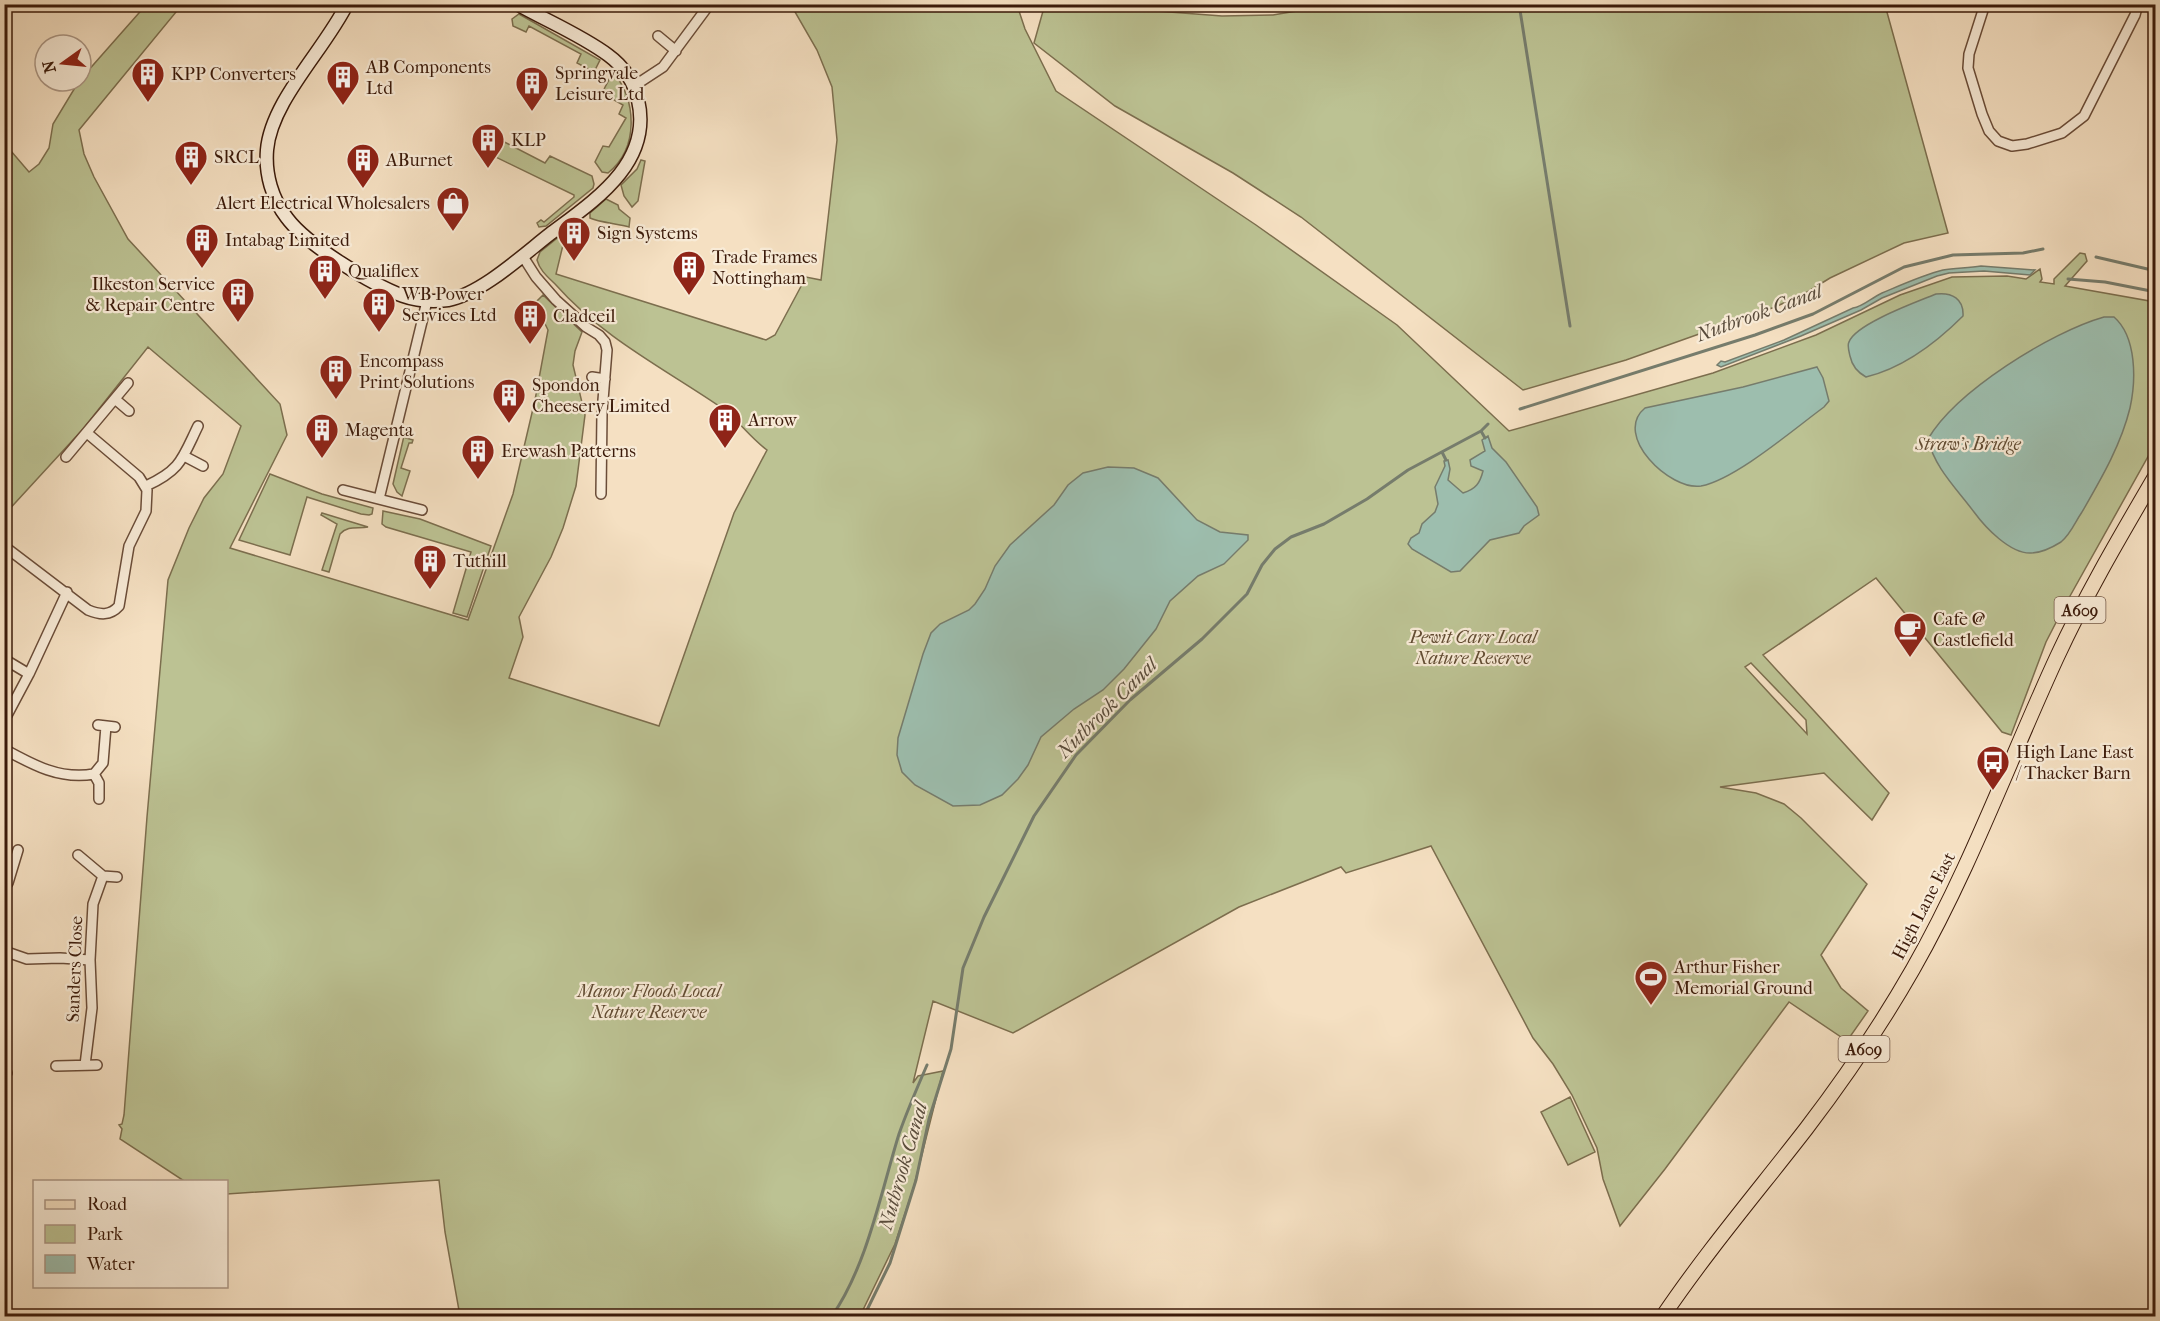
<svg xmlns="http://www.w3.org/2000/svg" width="2160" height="1321" font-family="'IM FELL French Canon',serif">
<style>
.green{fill:#bcc293;stroke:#7c6e4e;stroke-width:1.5;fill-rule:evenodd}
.water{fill:#9dbeae;stroke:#767c6c;stroke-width:1.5}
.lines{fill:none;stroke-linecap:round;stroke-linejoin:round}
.stream{stroke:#767c6c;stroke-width:3}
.street-casing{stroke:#6a4c38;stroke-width:12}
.secondary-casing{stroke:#3b1a0a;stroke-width:15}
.primary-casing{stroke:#3b1a0a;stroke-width:16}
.street{stroke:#f8ebd7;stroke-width:9}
.secondary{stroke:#f8ebd7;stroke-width:12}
.primary{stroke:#f5e0c2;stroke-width:14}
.labels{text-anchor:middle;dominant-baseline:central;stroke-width:4.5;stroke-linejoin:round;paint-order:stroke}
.shield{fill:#f8ebd7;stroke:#745948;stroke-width:1.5}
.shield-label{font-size:16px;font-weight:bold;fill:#3b1a0a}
.poi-label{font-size:18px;fill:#3b1a0a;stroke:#f8ebd7;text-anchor:start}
.park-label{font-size:18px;font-style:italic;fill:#624c33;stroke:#f8ebd7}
.street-label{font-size:18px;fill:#3b1a0a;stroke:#f8ebd7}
.water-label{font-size:20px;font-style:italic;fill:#584b3b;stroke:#f8ebd7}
</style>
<rect width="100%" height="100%" fill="#f5e0c2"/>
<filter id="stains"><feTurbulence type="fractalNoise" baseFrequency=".00333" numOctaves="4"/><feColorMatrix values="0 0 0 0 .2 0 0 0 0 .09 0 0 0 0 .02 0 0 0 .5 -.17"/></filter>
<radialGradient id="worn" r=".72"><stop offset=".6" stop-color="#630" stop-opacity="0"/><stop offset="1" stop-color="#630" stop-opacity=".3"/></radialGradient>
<path class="green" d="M 180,4 L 181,6 L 79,130 L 84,154 L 94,177 L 128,239 L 280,404 L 287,435 L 230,548 L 468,620 L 513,494 L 535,400 L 548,330 L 535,303 L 543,295 L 582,332 L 575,351 L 573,365 L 585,415 L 576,486 L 563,528 L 551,557 L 519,617 L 523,637 L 509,678 L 659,726 L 734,513 L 767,450 C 749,437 737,418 719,406 C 663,368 602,337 556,285 C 548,277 540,271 537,260 L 540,252 L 571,227 L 577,230 L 572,247 L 563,245 L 556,274 L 766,340 L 775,335 L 806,277 L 821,280 L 837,140 L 832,87 L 817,50 L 791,5 L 1017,5 L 1025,29 L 1056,91 L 1256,225 L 1397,325 L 1509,431 L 1713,373 L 1816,335 L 1900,295 L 1952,277 L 2007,276 L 2026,279 L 2040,269 L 2042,279 L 2040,282 L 2054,284 L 2054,279 L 2080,253 L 2085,254 L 2087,261 L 2065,286 L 2155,302 L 2155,444 L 2065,605 L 2046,642 L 2011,735 L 2002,732 L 1876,578 L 1763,655 L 1889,793 L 1872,820 L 1824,773 L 1720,787 L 1756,793 L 1784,804 L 1801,818 L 1867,884 L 1821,955 L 1841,988 L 1868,1011 L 1847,1041 L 1789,1002 L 1665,1169 L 1620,1226 L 1603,1179 L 1597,1148 L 1572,1095 L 1553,1064 L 1533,1038 L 1431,846 L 1346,873 L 1341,867 L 1239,907 L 1013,1033 L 933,1001 L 913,1083 L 918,1076 L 943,1071 L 914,1186 L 895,1244 L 860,1316 L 460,1316 L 445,1232 L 439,1180 L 227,1194 L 226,1182 L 184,1181 L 120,1139 L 122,1129 L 119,1125 L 122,1124 L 124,1115 L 147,817 L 168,580 L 189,528 L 204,498 L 223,474 L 241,426 L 148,347 L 83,429 L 5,514 L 5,489 L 9,483 L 5,479 L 5,144 L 29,172 L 39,164 L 49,148 L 53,124 L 79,81 L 146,5 ZM 1751,663 L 1806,720 L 1807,734 L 1745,667 Z
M 1045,4 L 1123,5 L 1143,10 L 1222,16 L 1273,15 L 1338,4 L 1885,5 L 1948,233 L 1904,243 L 1830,278 L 1804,294 L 1775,307 L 1626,360 L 1523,390 L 1301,217 L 1233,173 L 1115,106 L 1034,43 Z
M 519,14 L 600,60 L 594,72 L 577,63 L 581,54 L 529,26 L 526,32 L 513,26 L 512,19 Z
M 613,72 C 637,101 639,148 608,173 L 602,172 L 595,162 L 603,146 L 609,147 L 626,118 L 619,114 L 623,105 L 602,93 Z
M 483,131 L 545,163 L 550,156 L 592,176 L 594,184 L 593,188 L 546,226 L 539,227 L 537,223 L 541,220 L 544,222 L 574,197 L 574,195 L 475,147 Z
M 641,160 L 645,161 L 638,201 L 632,207 L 624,196 L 621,185 L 637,169 Z
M 606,199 L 618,205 L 619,209 L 630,218 L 629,227 C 618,224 598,222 590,218 L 590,213 Z
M 406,427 L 408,428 L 406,438 L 413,440 L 412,443 L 409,443 L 401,468 L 410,471 L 402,496 L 397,492 L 393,484 Z
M 270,474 L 322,494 L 373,508 L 372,514 L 369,515 L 361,514 L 307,497 L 290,555 L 239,540 Z
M 383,511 L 420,519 L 491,546 L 467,617 L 453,613 L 471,552 L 386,527 L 382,524 Z
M 322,513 L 368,527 C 358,529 348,525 340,534 L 329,572 L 322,570 L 337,524 L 321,515 Z
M 1570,1097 L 1595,1152 L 1568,1165 L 1541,1112 Z"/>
<path class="water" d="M 1981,266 L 2035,270 L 2030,275 L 1984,271 L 1949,273 L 1937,276 L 1882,298 L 1861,310 L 1801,336 L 1721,367 L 1717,365 L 1721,361 L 1725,362 L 1784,340 L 1853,308 C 1863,307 1871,298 1882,293 C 1901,285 1923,275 1943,270 C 1955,268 1968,268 1981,266 Z
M 1936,294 C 1952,292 1964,299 1963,316 C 1937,342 1903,368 1866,377 C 1857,372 1852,366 1850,356 C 1849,352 1847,345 1849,342 C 1855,324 1919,301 1936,294 Z
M 2104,317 L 2114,317 C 2137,337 2136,381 2130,408 C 2121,445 2101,479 2082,512 C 2075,522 2071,534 2061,542 C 2053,547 2041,553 2031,553 C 2010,554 1985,527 1974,512 C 1957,489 1934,467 1928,439 C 1956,391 2051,332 2104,317 Z
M 1817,367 L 1823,378 L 1829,401 L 1824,407 C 1794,429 1736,479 1701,486 C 1670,491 1612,435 1645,408 L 1743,387 Z
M 1488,436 L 1492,448 L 1506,462 L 1537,507 L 1539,515 L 1524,526 L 1519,533 L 1490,540 L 1460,571 L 1451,572 L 1412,549 L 1408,544 L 1411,538 L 1419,533 L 1422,524 L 1435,512 L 1438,504 L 1435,487 L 1445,466 L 1444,461 L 1448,460 L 1450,469 L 1448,480 L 1463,493 C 1476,489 1480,483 1483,471 L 1471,466 L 1470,460 L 1485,451 L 1482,440 Z
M 1108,467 L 1134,468 L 1158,478 L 1197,520 L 1220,532 L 1248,535 L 1248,540 L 1224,564 L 1198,576 L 1170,601 L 1156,629 L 1124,669 L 1103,690 L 1074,709 L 1041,737 L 1028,765 L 1018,779 L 1002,795 L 980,805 L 953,806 L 915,785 L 902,772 L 897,755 L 898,738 L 923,654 L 931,633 L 940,624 L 969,610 L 975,604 L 985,589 L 995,566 L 1010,545 L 1054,505 L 1068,485 L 1083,473 Z"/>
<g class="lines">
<path class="stream" d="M 1519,4 L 1570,326
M 2096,257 L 2156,271
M 2068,279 L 2105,282 L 2156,292
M 1520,409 L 1755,335 L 1813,314 L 1904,267 L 1953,255 L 2023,253 L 2043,249
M 1481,431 L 1485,438
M 1442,452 L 1446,460
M 4,1315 L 6,1316
M 832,1316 C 867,1266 881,1192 899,1134 C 907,1111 917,1088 927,1065
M 864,1316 L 890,1263 L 916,1180 L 929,1119 L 951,1049 L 963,968 L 984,917 L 1034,816 L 1076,755 L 1130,700 L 1202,639 L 1247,594 L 1262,565 L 1275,549 L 1291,537 L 1324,524 L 1367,499 L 1408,470 L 1481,431 L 1488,424"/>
<defs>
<path id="street" d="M 1985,4 L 1969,54 L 1968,68 L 1982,114 L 1989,131 L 1998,141 L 2012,146 L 2027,144 L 2062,133 L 2084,116 L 2135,15 L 2138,4
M 658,36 L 676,51
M 634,86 L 663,67 L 706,9
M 522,255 L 536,277 L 556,300 L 586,327 L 599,335 L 605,342 L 607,350 L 602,413 L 601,494
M 592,377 L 605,379
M 115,399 L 129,411
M 184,456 L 203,466
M 66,457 L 128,383
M 146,486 C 181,470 182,459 198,426
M 343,490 L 422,510
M 379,499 L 427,301
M 4,546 L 88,610 C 100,615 110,616 119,606 L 129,546 L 146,511 L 147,490 L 139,477 L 87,433
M 4,659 L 29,674
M 4,721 L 29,674 L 67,592
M 98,725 L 115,727
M 4,749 C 33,765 60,780 94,774 L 103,763 L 106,726
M 94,774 L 99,783 L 99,799
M 78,855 L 103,876 L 117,877
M 8,883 L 18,850
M 4,951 L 27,959 L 60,958 L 90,960
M 85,1065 L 92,1008 L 90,960 L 93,904 L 103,876
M 56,1066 L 97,1065
M 4,1073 L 7,1073"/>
<path id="secondary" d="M 347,4 C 325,49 271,101 267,150 C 265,174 272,199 287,218 C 307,245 371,284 403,296 C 417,301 433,302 448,300 C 481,294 523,255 550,234 C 594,201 653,163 638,100 C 634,82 623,66 608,55 C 581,35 547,21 517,4"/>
<path id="primary" d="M 1663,1316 C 1707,1251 1758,1191 1806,1129 C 1845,1078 1881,1025 1913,969 C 1970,869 2009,761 2057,657 C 2086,594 2121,535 2156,475"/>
</defs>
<use href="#street" class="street-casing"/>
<use href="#secondary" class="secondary-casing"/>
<use href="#primary" class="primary-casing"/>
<use href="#street" class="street"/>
<use href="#secondary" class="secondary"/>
<use href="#primary" class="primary"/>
</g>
<defs>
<symbol id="building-pin" viewBox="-11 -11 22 30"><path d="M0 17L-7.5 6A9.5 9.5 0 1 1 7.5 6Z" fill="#8f2418" stroke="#f8ebd7"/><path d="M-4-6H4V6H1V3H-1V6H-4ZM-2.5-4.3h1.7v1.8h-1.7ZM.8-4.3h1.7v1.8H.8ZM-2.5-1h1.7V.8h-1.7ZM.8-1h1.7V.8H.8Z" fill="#fff"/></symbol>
<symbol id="shop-pin" viewBox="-11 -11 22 30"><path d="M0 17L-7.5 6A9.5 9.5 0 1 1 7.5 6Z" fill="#8f2418" stroke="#f8ebd7"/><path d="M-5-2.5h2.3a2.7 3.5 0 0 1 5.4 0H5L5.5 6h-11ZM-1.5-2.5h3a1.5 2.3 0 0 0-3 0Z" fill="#fff"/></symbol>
<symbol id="cafe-pin" viewBox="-11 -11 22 30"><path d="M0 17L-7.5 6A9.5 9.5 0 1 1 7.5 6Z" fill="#8f2418" stroke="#f8ebd7"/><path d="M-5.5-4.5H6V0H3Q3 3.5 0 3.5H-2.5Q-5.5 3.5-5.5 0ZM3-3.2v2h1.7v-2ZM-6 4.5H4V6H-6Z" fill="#fff"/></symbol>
<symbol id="bus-pin" viewBox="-11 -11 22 30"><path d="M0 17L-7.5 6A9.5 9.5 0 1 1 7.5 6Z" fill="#8f2418" stroke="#f8ebd7"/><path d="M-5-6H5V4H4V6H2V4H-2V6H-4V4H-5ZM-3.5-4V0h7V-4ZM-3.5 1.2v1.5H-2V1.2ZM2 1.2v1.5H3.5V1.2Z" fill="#fff"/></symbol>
<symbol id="stadium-pin" viewBox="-11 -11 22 30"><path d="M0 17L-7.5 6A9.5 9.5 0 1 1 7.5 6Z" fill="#8f2418" stroke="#f8ebd7"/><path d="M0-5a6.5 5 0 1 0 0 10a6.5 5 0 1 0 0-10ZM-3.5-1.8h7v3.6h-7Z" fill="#fff"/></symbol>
</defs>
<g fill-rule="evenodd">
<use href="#building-pin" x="129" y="55" width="38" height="52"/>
<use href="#building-pin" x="324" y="58" width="38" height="52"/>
<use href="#building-pin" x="513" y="64" width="38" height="52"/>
<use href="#building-pin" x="469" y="121" width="38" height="52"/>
<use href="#building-pin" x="172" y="138" width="38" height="52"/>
<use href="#building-pin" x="344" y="141" width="38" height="52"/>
<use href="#shop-pin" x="434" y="184" width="38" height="52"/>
<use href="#building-pin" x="555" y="214" width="38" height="52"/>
<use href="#building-pin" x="183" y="221" width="38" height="52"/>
<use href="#building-pin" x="670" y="248" width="38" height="52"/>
<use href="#building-pin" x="306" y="252" width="38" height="52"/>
<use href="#building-pin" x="219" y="275" width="38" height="52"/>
<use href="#building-pin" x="360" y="285" width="38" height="52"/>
<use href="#building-pin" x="511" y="297" width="38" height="52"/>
<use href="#building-pin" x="317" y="352" width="38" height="52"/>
<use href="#building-pin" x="490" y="376" width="38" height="52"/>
<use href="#building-pin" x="706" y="401" width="38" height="52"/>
<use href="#building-pin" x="303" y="411" width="38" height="52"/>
<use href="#building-pin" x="459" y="432" width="38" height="52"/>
<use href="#building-pin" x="411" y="542" width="38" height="52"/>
<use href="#cafe-pin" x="1891" y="610" width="38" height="52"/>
<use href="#bus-pin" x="1974" y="743" width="38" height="52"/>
<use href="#stadium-pin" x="1632" y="958" width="38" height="52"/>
</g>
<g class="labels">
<g class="shield">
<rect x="2054.5" y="597" width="51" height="26" rx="4.5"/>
<rect x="1838.5" y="1036" width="51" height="26" rx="4.5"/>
</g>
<g class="shield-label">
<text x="2080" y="610">A609</text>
<text x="1864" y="1049">A609</text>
</g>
<g class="poi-label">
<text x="366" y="67">AB Components<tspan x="366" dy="21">Ltd</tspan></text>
<text x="555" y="73">Springvale<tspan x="555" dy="21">Leisure Ltd</tspan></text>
<text x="171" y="74">KPP Converters</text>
<text x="511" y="140">KLP</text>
<text x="214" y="157">SRCL</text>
<text x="386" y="160">ABurnet</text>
<text x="430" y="203" text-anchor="end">Alert Electrical Wholesalers</text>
<text x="597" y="233">Sign Systems</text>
<text x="225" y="240">Intabag Limited</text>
<text x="712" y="257">Trade Frames<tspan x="712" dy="21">Nottingham</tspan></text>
<text x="348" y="271">Qualiflex</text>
<text x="215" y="284" text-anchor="end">Ilkeston Service<tspan x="215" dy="21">&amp; Repair Centre</tspan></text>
<text x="402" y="294">WB Power<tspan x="402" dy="21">Services Ltd</tspan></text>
<text x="553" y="316">Cladceil</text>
<text x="359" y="361">Encompass<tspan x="359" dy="21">Print Solutions</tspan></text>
<text x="532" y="385">Spondon<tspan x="532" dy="21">Cheesery Limited</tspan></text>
<text x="748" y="420">Arrow</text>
<text x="345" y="430">Magenta</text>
<text x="501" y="451">Erewash Patterns</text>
<text x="453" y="561">Tuthill</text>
<text x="1933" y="619">Cafe @<tspan x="1933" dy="21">Castlefield</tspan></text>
<text x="2016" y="752">High Lane East<tspan x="2016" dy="21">/ Thacker Barn</tspan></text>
<text x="1674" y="967">Arthur Fisher<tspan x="1674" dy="21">Memorial Ground</tspan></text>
</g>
<g class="park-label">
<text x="1968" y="444">Straw's Bridge</text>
<text x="1473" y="637">Pewit Carr Local<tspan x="1473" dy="21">Nature Reserve</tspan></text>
<text x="649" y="991">Manor Floods Local<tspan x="649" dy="21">Nature Reserve</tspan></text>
</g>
<g class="street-label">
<text transform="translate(1924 906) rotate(-63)">High Lane East</text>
<text transform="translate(75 969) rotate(-88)">Sanders Close</text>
</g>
<g class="water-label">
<text transform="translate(1759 313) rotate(-20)">Nutbrook Canal</text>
<text transform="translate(1107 708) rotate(-45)">Nutbrook Canal</text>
<text transform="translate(903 1166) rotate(-74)">Nutbrook Canal</text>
</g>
</g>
<rect width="2160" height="1321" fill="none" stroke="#f5e0c2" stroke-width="24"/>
<rect x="6" y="6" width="2148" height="1309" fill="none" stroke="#3b1a0a" stroke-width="3"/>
<rect x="12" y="12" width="2136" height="1297" fill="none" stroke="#3b1a0a" stroke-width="1.5"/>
<rect x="33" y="1180" width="195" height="108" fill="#f8ebd7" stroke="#ac9785" stroke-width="1.5"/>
<rect x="45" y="1200" width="30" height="9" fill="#f5e0c2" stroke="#ac9785" stroke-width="1.5"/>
<text x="87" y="1210" font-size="18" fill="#3b1a0a">Road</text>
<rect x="45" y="1225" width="30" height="18" fill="#bcc293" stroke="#ac9785" stroke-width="1.5"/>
<text x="87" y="1240" font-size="18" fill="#3b1a0a">Park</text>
<rect x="45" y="1255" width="30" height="18" fill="#9dbeae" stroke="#ac9785" stroke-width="1.5"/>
<text x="87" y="1270" font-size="18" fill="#3b1a0a">Water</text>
<g transform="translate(63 63) rotate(255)"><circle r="28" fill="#f8ebd7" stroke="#ac9785" stroke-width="1.5"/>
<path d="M0-4.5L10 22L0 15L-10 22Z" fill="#8f2418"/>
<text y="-9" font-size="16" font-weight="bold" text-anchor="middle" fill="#3b1a0a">N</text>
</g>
<rect width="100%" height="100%" filter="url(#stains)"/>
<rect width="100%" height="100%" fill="url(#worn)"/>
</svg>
